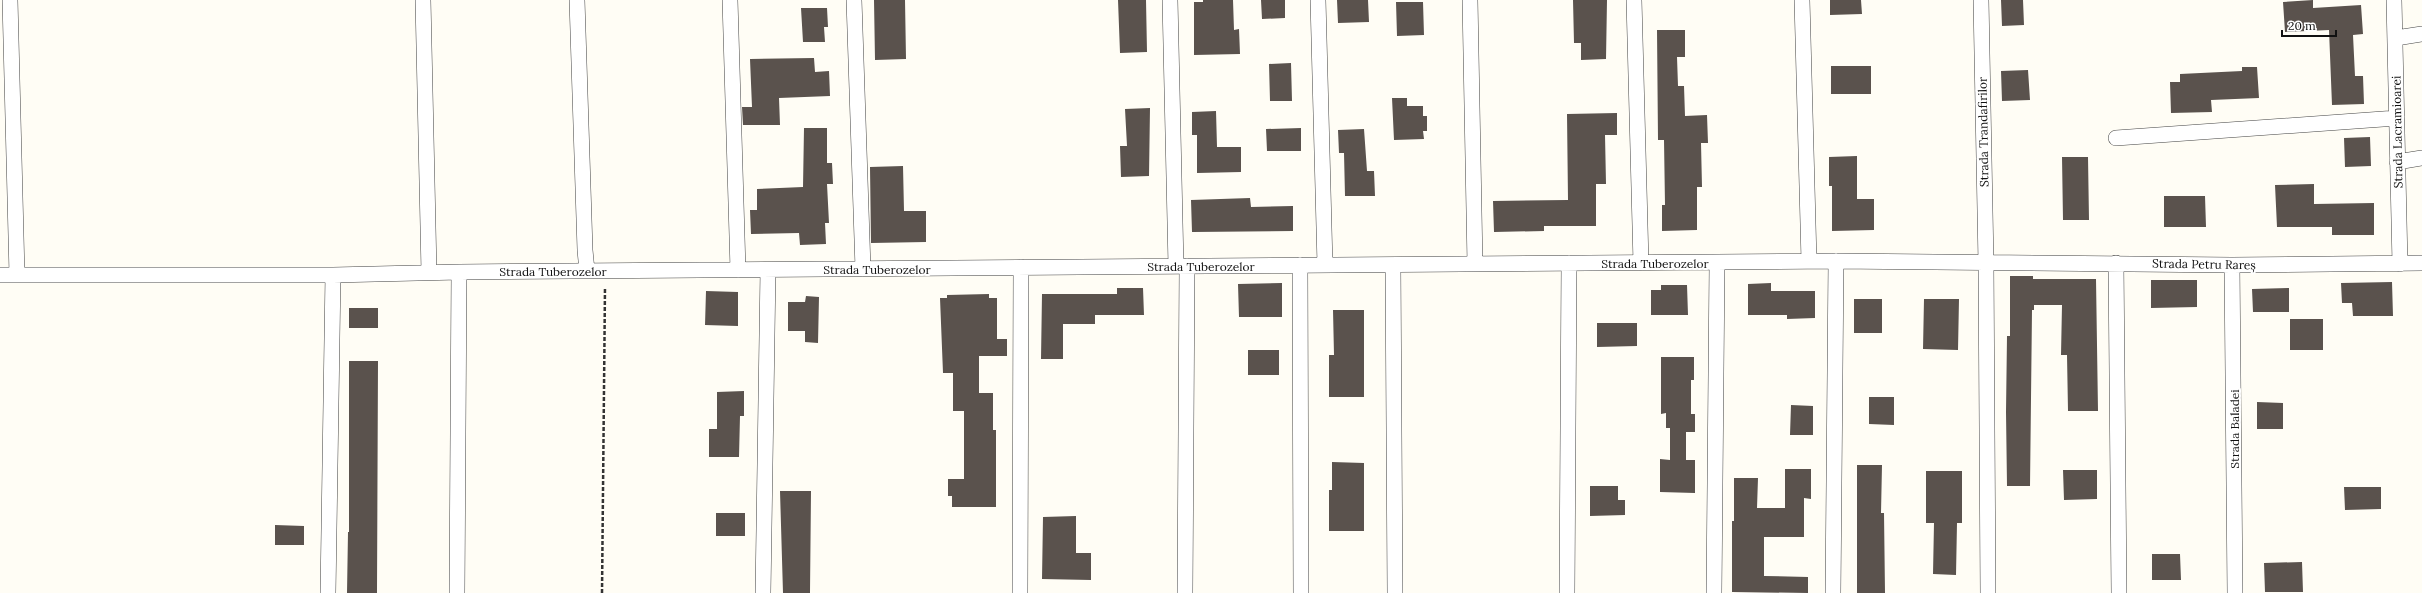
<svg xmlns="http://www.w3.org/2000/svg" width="2422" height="593" font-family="Lora,serif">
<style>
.building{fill:#5a524d}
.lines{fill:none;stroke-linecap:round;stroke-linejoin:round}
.minor-casing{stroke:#444;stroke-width:16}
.path{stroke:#333;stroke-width:2.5;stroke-dasharray:4 2;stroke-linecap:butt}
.minor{stroke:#fff;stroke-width:15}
.labels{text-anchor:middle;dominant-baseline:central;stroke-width:4;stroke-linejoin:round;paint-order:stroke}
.street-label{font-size:12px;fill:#111;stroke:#fff}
</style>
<rect width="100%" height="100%" fill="#fffdf5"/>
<path class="building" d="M 874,0 L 905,0 L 906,59 L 875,60 Z
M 1118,0 L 1146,0 L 1147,52 L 1120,53 Z
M 1203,0 L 1233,0 L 1234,30 L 1239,29 L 1240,54 L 1194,55 L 1194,2 L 1203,2 Z
M 1261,0 L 1285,0 L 1285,18 L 1262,19 Z
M 1337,0 L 1368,0 L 1369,22 L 1338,23 Z
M 1573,0 L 1607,0 L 1606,59 L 1581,60 L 1581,43 L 1574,43 Z
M 1830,0 L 1861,0 L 1862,14 L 1830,15 Z
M 2001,0 L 2023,0 L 2024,25 L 2002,26 Z
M 2313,0 L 2313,8 L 2361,5 L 2363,34 L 2353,35 L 2355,76 L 2363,76 L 2364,104 L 2332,105 L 2329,30 L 2285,32 L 2283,2 Z
M 1396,2 L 1423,2 L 1424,35 L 1397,36 Z
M 801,8 L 827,8 L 828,27 L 824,27 L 825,42 L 803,42 Z
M 1657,30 L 1685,30 L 1685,57 L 1677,57 L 1678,86 L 1684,86 L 1685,116 L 1707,115 L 1708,143 L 1701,143 L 1702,187 L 1697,187 L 1697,230 L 1662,231 L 1662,205 L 1665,205 L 1664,140 L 1658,140 Z
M 814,58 L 815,72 L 829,71 L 830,96 L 779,98 L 780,125 L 743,125 L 742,107 L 752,107 L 750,59 Z
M 1291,63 L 1292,101 L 1270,101 L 1269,64 Z
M 1831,66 L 1871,66 L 1871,94 L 1831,94 Z
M 2242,67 L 2257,67 L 2259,98 L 2211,100 L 2212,112 L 2171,113 L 2170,82 L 2180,82 L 2180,74 L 2242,71 Z
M 2028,70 L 2030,100 L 2002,101 L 2001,71 Z
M 1392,98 L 1407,98 L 1407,106 L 1423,106 L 1423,116 L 1427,116 L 1427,131 L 1423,131 L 1424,139 L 1394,140 Z
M 1150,108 L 1149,176 L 1121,177 L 1120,146 L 1127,146 L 1125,109 Z
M 1216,111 L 1217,147 L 1241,147 L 1241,172 L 1197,173 L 1197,135 L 1192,135 L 1192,112 Z
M 1617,113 L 1617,135 L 1605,135 L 1606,184 L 1596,184 L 1596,226 L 1544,226 L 1544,231 L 1494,232 L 1493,201 L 1568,200 L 1567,114 Z
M 804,128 L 827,128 L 827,163 L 832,163 L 833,184 L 827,184 L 829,223 L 825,223 L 826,244 L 800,245 L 799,233 L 751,234 L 750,210 L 757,210 L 757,189 L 803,187 Z
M 1301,128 L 1301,151 L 1267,151 L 1266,129 Z
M 1364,129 L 1367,171 L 1374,171 L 1375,196 L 1345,196 L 1344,153 L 1339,153 L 1338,130 Z
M 2370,137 L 2371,166 L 2345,167 L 2344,138 Z
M 1857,156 L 1857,199 L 1874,199 L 1874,230 L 1832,231 L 1832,186 L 1829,186 L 1829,157 Z
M 2062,157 L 2088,157 L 2089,220 L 2063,220 Z
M 903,166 L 904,211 L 926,211 L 926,242 L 871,243 L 870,167 Z
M 2314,184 L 2314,204 L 2374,203 L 2374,235 L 2332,235 L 2332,227 L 2277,227 L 2275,185 Z
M 2164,196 L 2205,196 L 2206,227 L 2164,227 Z
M 1250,198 L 1251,207 L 1293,206 L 1293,231 L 1192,232 L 1191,200 Z
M 2010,276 L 2033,276 L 2033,279 L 2096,279 L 2098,411 L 2068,411 L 2067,355 L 2061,355 L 2062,305 L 2034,305 L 2034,310 L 2032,310 L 2030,486 L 2007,486 L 2006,412 L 2007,336 L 2010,336 Z
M 2151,280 L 2197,280 L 2197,307 L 2151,308 Z
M 2392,282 L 2393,316 L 2353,316 L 2352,303 L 2342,303 L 2341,283 Z
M 1282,283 L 1282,317 L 1239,317 L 1238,284 Z
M 1771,283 L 1771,291 L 1815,291 L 1815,318 L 1787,319 L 1787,315 L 1748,315 L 1748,284 Z
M 1661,285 L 1687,285 L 1688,315 L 1651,315 L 1651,290 L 1661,290 Z
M 1117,288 L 1143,288 L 1144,315 L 1095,315 L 1095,324 L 1063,324 L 1063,359 L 1041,359 L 1042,294 L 1117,294 Z
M 2289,288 L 2289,312 L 2253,312 L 2252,289 Z
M 706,291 L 738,292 L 738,326 L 705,325 Z
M 989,294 L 989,298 L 997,298 L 997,339 L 1007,339 L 1007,356 L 979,356 L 979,393 L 993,393 L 993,430 L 996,430 L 996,507 L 952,507 L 952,496 L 948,496 L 948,479 L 964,479 L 964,411 L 953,411 L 953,373 L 943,373 L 940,298 L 947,298 L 947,295 Z
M 806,296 L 819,297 L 818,343 L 805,342 L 805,331 L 788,331 L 788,302 L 805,302 Z
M 1854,299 L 1882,299 L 1882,333 L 1854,333 Z
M 1924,299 L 1959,299 L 1958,350 L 1923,349 Z
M 349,308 L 378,308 L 378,328 L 349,328 Z
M 1333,310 L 1364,310 L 1364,397 L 1329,397 L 1329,355 L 1334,355 Z
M 2290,319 L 2323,319 L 2323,350 L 2290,350 Z
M 1597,323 L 1637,323 L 1637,346 L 1597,347 Z
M 1248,350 L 1279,350 L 1279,375 L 1248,375 Z
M 1661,357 L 1694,357 L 1694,380 L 1691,380 L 1691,414 L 1695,414 L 1695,432 L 1686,432 L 1686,460 L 1695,460 L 1695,493 L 1660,492 L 1660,459 L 1670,460 L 1670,428 L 1666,428 L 1666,413 L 1661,414 Z
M 349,361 L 378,361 L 377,593 L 347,593 L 348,532 L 349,532 Z
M 744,391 L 744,416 L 740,416 L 739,457 L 709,457 L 709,429 L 717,429 L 717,392 Z
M 1869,397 L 1894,397 L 1894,425 L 1869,424 Z
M 2257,402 L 2283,403 L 2283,429 L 2257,429 Z
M 1791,405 L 1813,406 L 1813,435 L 1790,435 Z
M 1332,462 L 1364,463 L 1364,531 L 1329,531 L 1329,490 L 1332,490 Z
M 1857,465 L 1882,465 L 1881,513 L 1884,513 L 1885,593 L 1857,593 Z
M 1785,469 L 1811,469 L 1811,499 L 1804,498 L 1804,537 L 1764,537 L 1764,576 L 1808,577 L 1808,593 L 1732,592 L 1732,521 L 1734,521 L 1734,478 L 1758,478 L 1757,508 L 1785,508 Z
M 2063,470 L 2097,470 L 2097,499 L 2064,500 Z
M 1926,471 L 1962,471 L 1962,523 L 1957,523 L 1956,575 L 1933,574 L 1934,523 L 1926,523 Z
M 1590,486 L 1618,486 L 1618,500 L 1625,500 L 1625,515 L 1590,516 Z
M 2344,487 L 2381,487 L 2381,509 L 2345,510 Z
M 780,491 L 811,491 L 810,593 L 783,593 Z
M 716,513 L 745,513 L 745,536 L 716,536 Z
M 1076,516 L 1076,553 L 1091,553 L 1091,580 L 1042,579 L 1043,517 Z
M 275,525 L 304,526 L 304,545 L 275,545 Z
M 2152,554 L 2180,554 L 2181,580 L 2152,580 Z
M 2302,562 L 2303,592 L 2265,592 L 2264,563 Z"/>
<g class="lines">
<defs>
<path id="minor" d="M 10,0 L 17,275
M 423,0 L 429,272
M 577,0 L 585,250 L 587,271
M 730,0 L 738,270
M 854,0 L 863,269
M 1170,0 L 1176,266
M 1318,0 L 1325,265
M 1470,0 L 1475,264
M 1634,0 L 1641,263
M 1802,0 L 1809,261
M 1981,0 L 1986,263 L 1988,593
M 2394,0 L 2400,264
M 2396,38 L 2422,34
M 2116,138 L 2397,118
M 2397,162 L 2422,158
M 2116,263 L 2119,593
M 1300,265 L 1301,593
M 1393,265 L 1395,593
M 2232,265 L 2235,593
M 0,275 L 333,275 L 459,272 L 1836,261 L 2232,265 L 2422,263
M 328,593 L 333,275
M 457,593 L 459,272
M 763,593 L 768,270
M 1020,593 L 1021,267
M 1185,593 L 1187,266
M 1567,593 L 1569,263
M 1714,593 L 1717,264
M 1833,593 L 1836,261"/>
</defs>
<use href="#minor" class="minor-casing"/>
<path class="path" d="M 602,593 L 605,287"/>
<use href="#minor" class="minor"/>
</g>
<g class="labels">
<g class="street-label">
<text transform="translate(1983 132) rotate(-91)">Strada Trandafirilor</text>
<text transform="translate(2397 132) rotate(-91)">Strada Lacramioarei</text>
<text x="1655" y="263">Strada Tuberozelor</text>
<text transform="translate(2204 264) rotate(1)">Strada Petru Rareș</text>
<text x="1201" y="266">Strada Tuberozelor</text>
<text x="877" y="269">Strada Tuberozelor</text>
<text x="553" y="271">Strada Tuberozelor</text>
<text transform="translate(2234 429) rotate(-90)">Strada Baladei</text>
</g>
</g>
<path d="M2282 30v6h54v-6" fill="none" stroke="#111111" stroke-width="2"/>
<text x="2288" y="30" font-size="12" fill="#111111" stroke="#ffffff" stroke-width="3" paint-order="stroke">20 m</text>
</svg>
